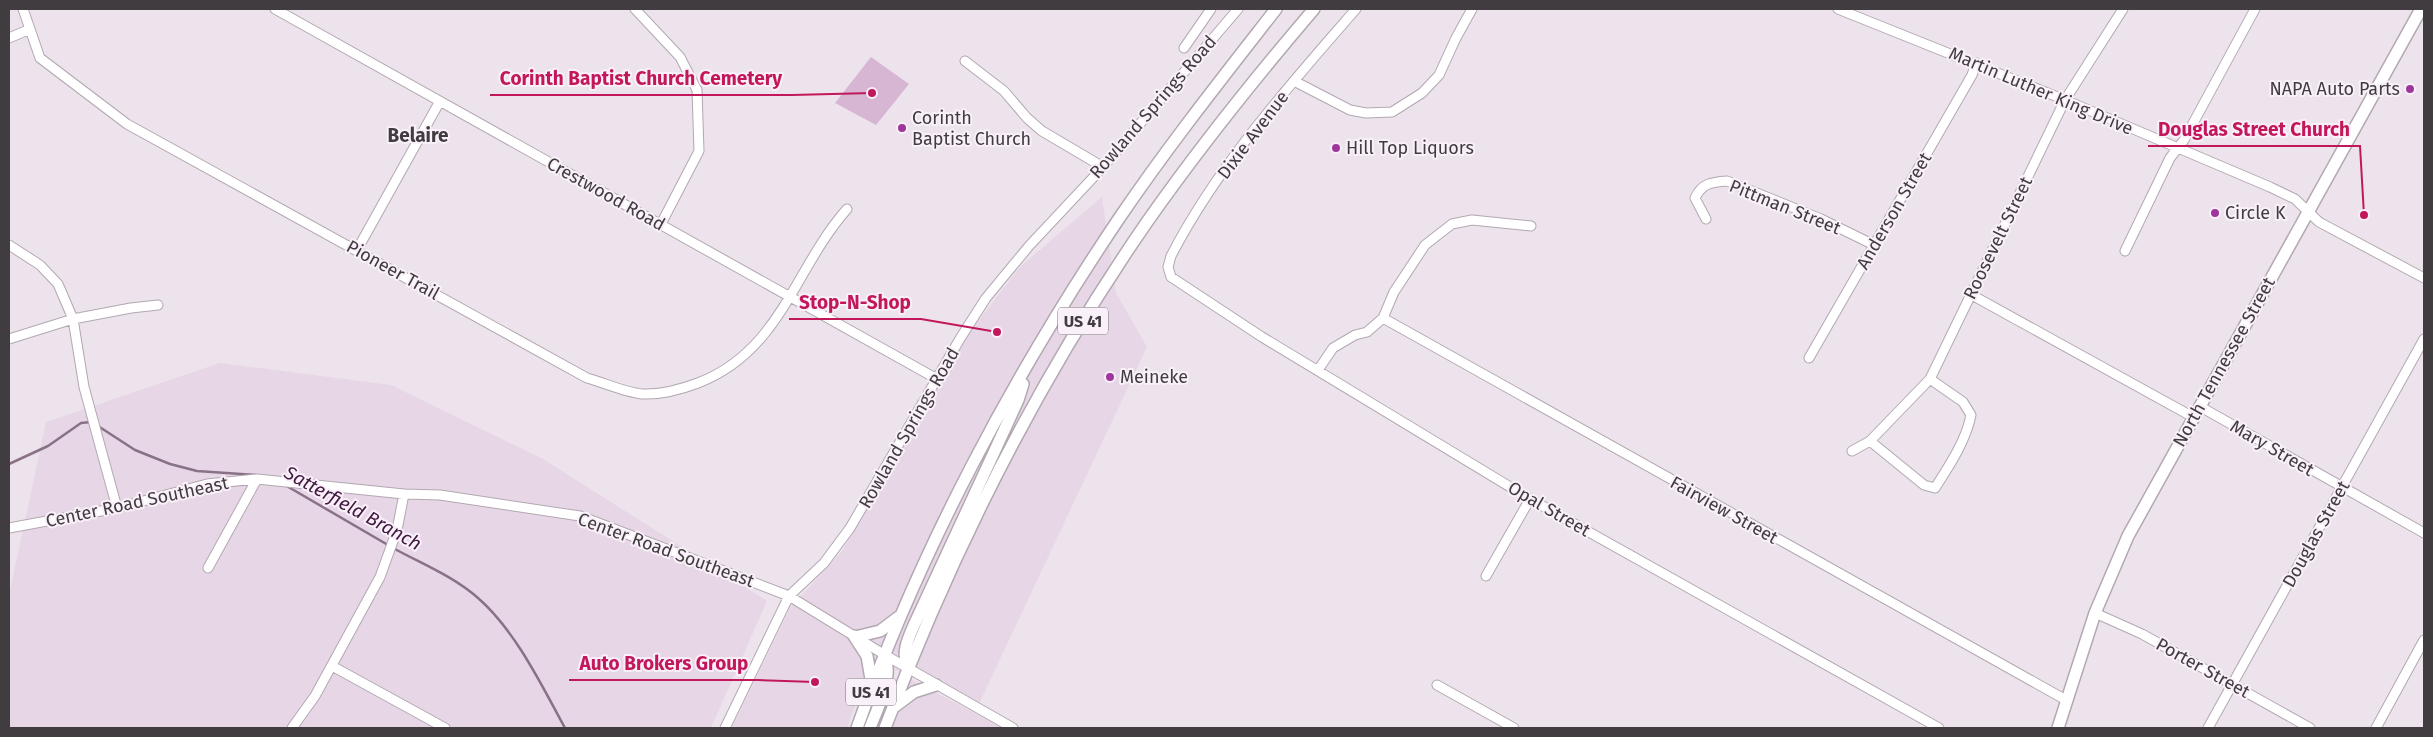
<svg xmlns="http://www.w3.org/2000/svg" width="2433" height="737" font-family="'Fira Sans',sans-serif">
<style>
.built{fill:#e7d7e6}
.green{fill:#d6b6d3}
.lines{fill:none;stroke-linecap:round;stroke-linejoin:round}
.stream{stroke:#897287;stroke-width:2.5}
.minor-casing{stroke:#b2a8b1;stroke-width:11}
.major-casing{stroke:#b2a8b1;stroke-width:14}
.minor{stroke:#fff;stroke-width:9}
.major{stroke:#fff;stroke-width:11}
.poi-dot{fill:#9e379b;stroke:#faf0f9;stroke-width:2}
.labels{text-anchor:middle;dominant-baseline:central;stroke-width:4;stroke-linejoin:round;paint-order:stroke}
.shield{fill:#faf0f9;stroke:#787277;stroke-width:1}
.shield-label{font-size:16px;font-weight:bold;fill:#403c3f}
.poi-label{font-size:18px;fill:#403c3f;stroke:#faf0f9;text-anchor:start}
.street-label{font-size:18px;fill:#403c3f;stroke:#faf0f9}
.neighbourhood-label{font-size:19px;font-weight:bold;fill:#403c3f;stroke:#faf0f9}
.water-label{font-size:19px;font-style:italic;fill:#411840;stroke:#faf0f9}
.leader{fill:none;stroke:#c2185b;stroke-width:2}
.callout-dot{fill:#c2185b;stroke:#faf0f9;stroke-width:2}
.callout-label{font-size:19px;text-anchor:middle;font-weight:bold;fill:#c2185b;stroke:#faf0f9;stroke-width:4;stroke-linejoin:round;paint-order:stroke}
</style>
<rect width="100%" height="100%" fill="#ede3ec"/>
<path class="built" d="M 1102,197 L 1116,293 L 1147,347 L 977,708 L 954,695 L 872,660 L 847,728 L 732,728 L 790,608 L 842,551 L 969,333 L 1021,266 Z
M 220,363 L 391,385 L 543,459 L 767,601 L 711,728 L 9,728 L 9,595 L 46,422 Z
M 910,679 L 1003,728 L 893,728 Z"/>
<path class="green" d="M 871,57 L 909,84 L 876,125 L 835,103 Z"/>
<g class="lines">
<path class="stream" d="M 98,426 L 135,450 L 170,464 L 197,471 L 256,475
M 9,464 L 48,446 L 81,423 L 91,422
M 285,485 L 388,545
M 393,548 C 422,564 453,576 478,598 C 515,630 542,686 565,728"/>
<defs>
<path id="minor" d="M 23,9 L 40,58 L 127,124 L 587,378 C 605,383 624,392 642,394 C 661,395 682,389 698,383 C 781,351 794,269 847,209
M 275,9 L 937,379
M 635,9 L 680,57 L 697,90 L 699,151 L 661,224
M 1356,9 C 1289,86 1218,165 1171,256 L 1168,267 L 1171,277 L 1262,337 L 1530,499 L 1939,728
M 1838,9 L 2065,100 L 2270,187 L 2295,199 L 2319,222 L 2424,278
M 9,38 L 28,30
M 1184,48 L 1211,9
M 965,61 L 1004,91 L 1027,118 L 1042,131 L 1103,167
M 1294,81 L 1350,110 L 1366,113 L 1392,112 L 1422,93 L 1439,75 L 1456,38 L 1472,9
M 1706,219 L 1695,198 C 1702,183 1712,182 1727,181 L 1821,219 L 1874,245
M 9,245 L 40,265 L 58,284 L 73,319 L 9,339
M 357,250 L 440,101
M 2125,251 L 2170,158 L 2184,140 L 2255,9
M 1970,294 L 2193,417
M 1383,318 L 2066,700
M 1809,358 L 1972,75 L 1976,63
M 1318,370 L 1333,348 L 1355,335 L 1367,332 L 1383,318 L 1394,292 L 1425,245 L 1452,224 L 1472,220 L 1531,226
M 2199,406 L 2424,533
M 1870,441 L 1924,485 L 1935,488 C 1949,466 1966,441 1971,415 L 1963,402 L 1930,379
M 1852,451 L 1870,441 L 1930,379 L 2065,100 L 2123,9
M 117,508 L 84,387 L 73,319 L 131,308 L 158,305
M 9,528 L 117,508 L 207,484 L 257,479 L 404,494 L 440,495 L 580,516 L 789,596 L 885,655 L 1013,728
M 208,568 L 257,479
M 1486,576 L 1530,499
M 2095,613 L 2142,634 L 2310,728
M 332,666 L 445,728
M 1437,685 L 1514,728
M 292,728 L 315,696 L 380,577 L 397,530 L 404,494
M 725,728 L 789,596 L 824,563 L 850,528 L 961,337 L 986,298 L 1029,246 L 1103,167 L 1238,9
M 2208,728 L 2424,339
M 2376,728 L 2424,640"/>
<path id="major" d="M 854,636 L 867,656 L 872,685
M 855,637 L 880,631 L 900,616
M 908,668 C 901,652 908,639 915,623 L 996,448 L 1018,400 L 1023,384
M 894,707 L 914,692 L 936,685
M 857,728 C 920,550 1014,374 1120,217 C 1169,145 1223,77 1276,9
M 870,728 C 878,706 893,680 885,656
M 885,728 C 952,551 1039,378 1147,222 C 1199,148 1255,78 1314,9
M 2058,728 L 2095,613 L 2128,536 L 2421,9"/>
</defs>
<use href="#minor" class="minor-casing"/>
<use href="#major" class="major-casing"/>
<use href="#minor" class="minor"/>
<use href="#major" class="major"/>
</g>
<g class="poi-dot">
<circle cx="2410" cy="89" r="5"/>
<circle cx="902" cy="128" r="5"/>
<circle cx="1336" cy="148" r="5"/>
<circle cx="2215" cy="213" r="5"/>
<circle cx="1110" cy="377" r="5"/>
</g>
<g class="labels">
<g class="shield">
<rect x="1058" y="307.5" width="50" height="27" rx="4"/>
<rect x="846" y="678.5" width="50" height="27" rx="4"/>
</g>
<g class="shield-label">
<text x="1083" y="321">US 41</text>
<text x="871" y="692">US 41</text>
</g>
<g class="poi-label">
<text x="2400" y="89" text-anchor="end">NAPA Auto Parts</text>
<text x="912" y="118">Corinth<tspan x="912" dy="21">Baptist Church</tspan></text>
<text x="1346" y="148">Hill Top Liquors</text>
<text x="2225" y="213">Circle K</text>
<text x="1120" y="377">Meineke</text>
</g>
<g class="street-label">
<text transform="translate(2041 91) rotate(23)">Martin Luther King Drive</text>
<text transform="translate(1153 107) rotate(-49)">Rowland Springs Road</text>
<text transform="translate(1253 135) rotate(-53)">Dixie Avenue</text>
<text transform="translate(606 194) rotate(29)">Crestwood Road</text>
<text transform="translate(1785 207) rotate(22)">Pittman Street</text>
<text transform="translate(1894 211) rotate(-60)">Anderson Street</text>
<text transform="translate(1998 238) rotate(-64)">Roosevelt Street</text>
<text transform="translate(393 270) rotate(29)">Pioneer Trail</text>
<text transform="translate(2224 362) rotate(-61)">North Tennessee Street</text>
<text transform="translate(909 428) rotate(-60)">Rowland Springs Road</text>
<text transform="translate(2272 448) rotate(30)">Mary Street</text>
<text transform="translate(137 502) rotate(-12)">Center Road Southeast</text>
<text transform="translate(1549 509) rotate(30)">Opal Street</text>
<text transform="translate(1724 510) rotate(29)">Fairview Street</text>
<text transform="translate(2316 534) rotate(-61)">Douglas Street</text>
<text transform="translate(666 550) rotate(20)">Center Road Southeast</text>
<text transform="translate(2203 668) rotate(29)">Porter Street</text>
</g>
<g class="neighbourhood-label">
<text x="418" y="135">Belaire</text>
</g>
<g class="water-label">
<text transform="translate(353 508) rotate(29)">Satterfield Branch</text>
</g>
</g>
<path class="leader" d="M872 93L792 95H490M2364 215L2360 146H2148M997 332L921 319H789M815 682L758 680H569"/>
<g class="callout-dot">
<circle cx="872" cy="93" r="5"/>
<circle cx="2364" cy="215" r="5"/>
<circle cx="997" cy="332" r="5"/>
<circle cx="815" cy="682" r="5"/>
</g>
<g class="callout-label">
<text x="641" y="85">Corinth Baptist Church Cemetery</text>
<text x="2254" y="136">Douglas Street Church</text>
<text x="855" y="309">Stop-N-Shop</text>
<text x="664" y="670">Auto Brokers Group</text>
</g>
<rect width="2433" height="737" fill="none" stroke="#403c3f" stroke-width="20"/>
</svg>
